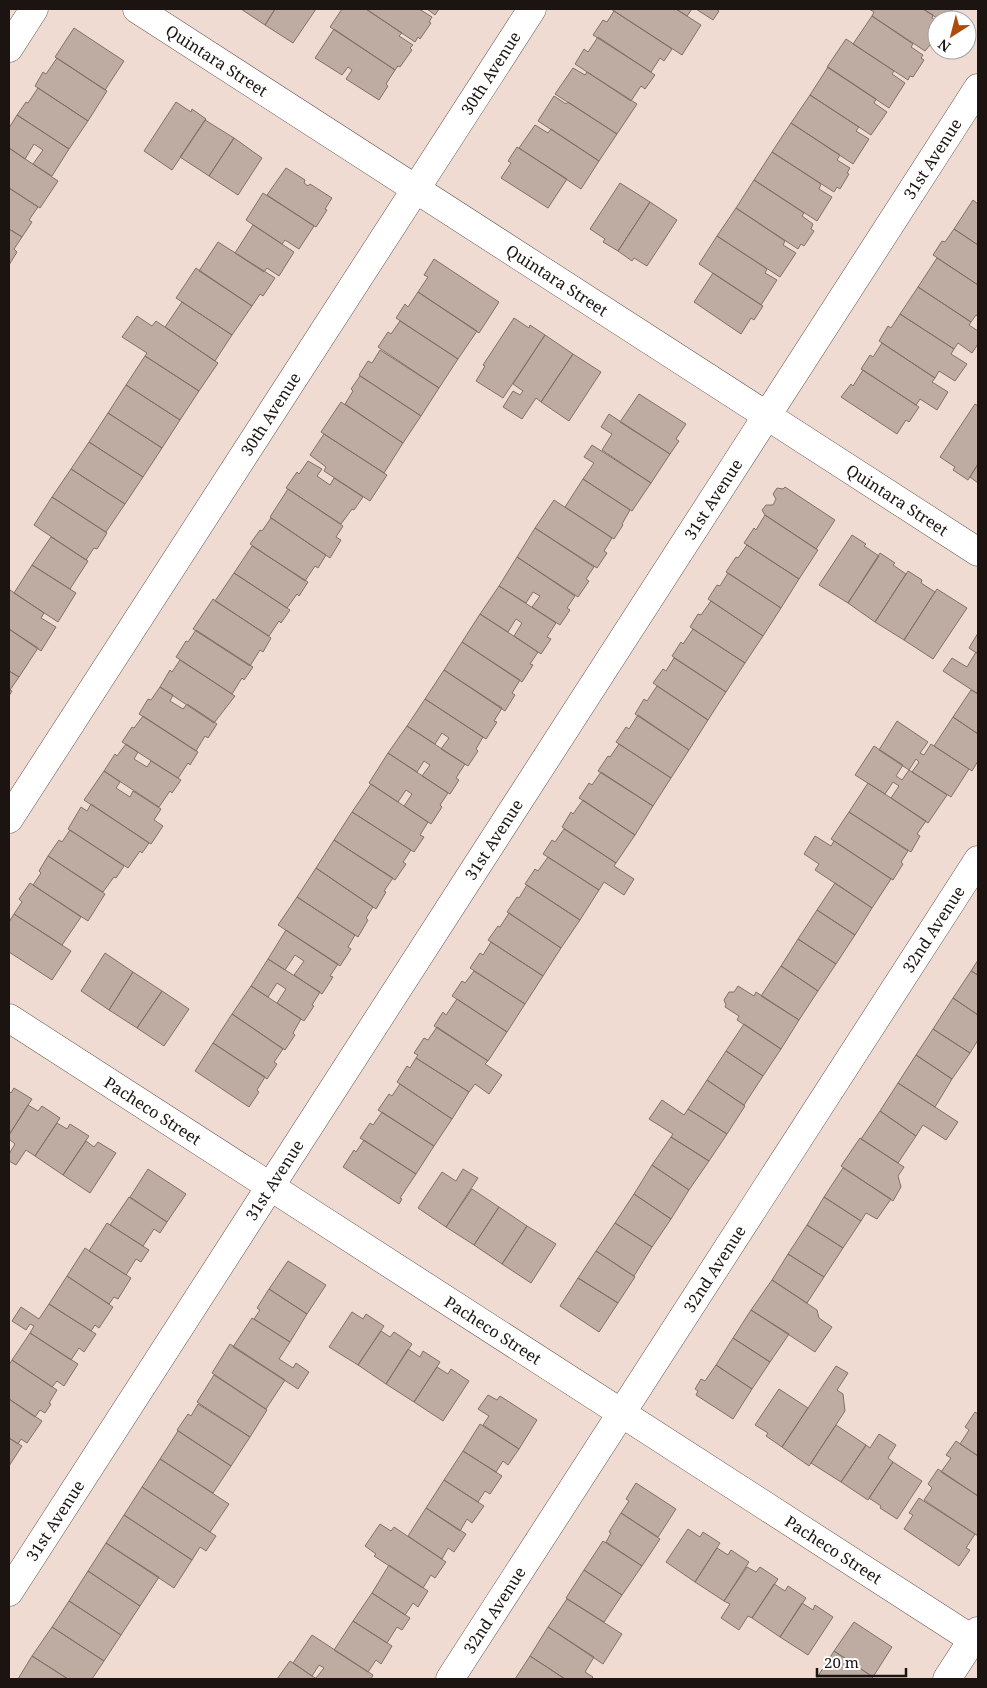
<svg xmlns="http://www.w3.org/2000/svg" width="987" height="1688" font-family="'Noto Serif',serif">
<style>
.building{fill:#beaba2;stroke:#827068}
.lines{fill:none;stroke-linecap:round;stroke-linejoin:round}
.minor-casing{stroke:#685850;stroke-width:29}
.minor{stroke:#fff;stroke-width:28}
.labels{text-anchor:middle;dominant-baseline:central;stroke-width:4;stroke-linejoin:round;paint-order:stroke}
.street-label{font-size:16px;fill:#1b1411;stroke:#fff}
</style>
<rect width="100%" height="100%" fill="#efdbd2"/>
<path class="building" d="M 241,9 L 275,9 L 265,25 Z
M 275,9 L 316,9 L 293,43 L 265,25 Z
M 342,9 L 366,9 L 402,33 L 399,36 L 413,45 L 410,48 L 412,50 L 400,67 L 398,66 L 395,70 L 330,27 Z
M 366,9 L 419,9 L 432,17 L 429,22 L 431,23 L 420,39 L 418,37 L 415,42 Z
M 427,9 L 439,9 L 435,15 Z
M 611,9 L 676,9 L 701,25 L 682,55 Z
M 676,9 L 692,9 L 687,16 Z
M 696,9 L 716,9 L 719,11 L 713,20 Z
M 869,9 L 923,9 L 933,15 L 932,18 L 937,22 L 937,39 L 932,46 L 930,45 L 925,51 L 872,16 L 874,12 Z
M 923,9 L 953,9 L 946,20 L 940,20 Z
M 614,11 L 672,49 L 664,61 L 660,58 L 651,72 L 593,35 L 603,20 L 607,22 Z
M 872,16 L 913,44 L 911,47 L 923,55 L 921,58 L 924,60 L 913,77 L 910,76 L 908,80 L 853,44 Z
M 74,28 L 124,61 L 105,90 L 55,57 Z
M 334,29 L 395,70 L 386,84 L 388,86 L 379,100 L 346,79 L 352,70 L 348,67 L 342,75 L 315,58 Z
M 598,37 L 655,75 L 645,89 L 641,86 L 631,101 L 575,64 L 584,49 L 588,52 Z
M 846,39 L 894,71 L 892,74 L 905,83 L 889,108 L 827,67 Z
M 57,58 L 107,91 L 88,121 L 35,86 L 43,72 L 46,74 Z
M 828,67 L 876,99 L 874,103 L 887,112 L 871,135 L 810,95 Z
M 573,68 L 585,75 L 587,72 L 637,104 L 617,134 L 555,94 Z
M 38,88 L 88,121 L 69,149 L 17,115 L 26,102 L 28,103 Z
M 810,95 L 859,127 L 856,131 L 869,139 L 853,164 L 791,123 Z
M 554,96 L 566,104 L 568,102 L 617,134 L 599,161 L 538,121 Z
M 176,102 L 191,112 L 192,109 L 206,119 L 172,170 L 144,151 Z
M 17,115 L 69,149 L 52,176 L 33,164 L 43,150 L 34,144 L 25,159 L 9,148 L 9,128 Z
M 205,120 L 234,138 L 209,176 L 180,157 Z
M 791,123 L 840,155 L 837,160 L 850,168 L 847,173 L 849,174 L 840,189 L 837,187 L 834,192 L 772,152 Z
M 535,125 L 548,133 L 551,129 L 599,161 L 581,189 L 519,148 Z
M 234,138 L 262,158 L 238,195 L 209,176 Z
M 517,147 L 567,179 L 548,208 L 501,178 L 511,163 L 508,161 Z
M 9,148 L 58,181 L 40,208 L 9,188 Z
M 772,152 L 821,184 L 819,189 L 832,197 L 817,221 L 754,180 Z
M 286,168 L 305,180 L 304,183 L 308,186 L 310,184 L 332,198 L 325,209 L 327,210 L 316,227 L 267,195 Z
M 754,180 L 804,213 L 802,216 L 813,224 L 811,229 L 814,231 L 804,246 L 801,244 L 798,249 L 736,208 Z
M 620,183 L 650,202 L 618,251 L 603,242 L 605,239 L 590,229 Z
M 9,188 L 38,207 L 29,220 L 32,222 L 22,237 L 9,229 Z
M 263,193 L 314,226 L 299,249 L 285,240 L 282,244 L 246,220 Z
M 973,200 L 978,204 L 978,245 L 954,229 Z
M 650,202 L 677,220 L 647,266 L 634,258 L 632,261 L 618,251 Z
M 736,208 L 785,241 L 783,245 L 796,253 L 780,277 L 717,236 Z
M 253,225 L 294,252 L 279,276 L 267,268 L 264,272 L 235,253 Z
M 9,229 L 22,237 L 14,249 L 17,252 L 9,265 Z
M 954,229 L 978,245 L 978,285 L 933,255 L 942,241 L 945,242 Z
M 717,236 L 767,269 L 765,273 L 777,280 L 761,305 L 699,264 Z
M 218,242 L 275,278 L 263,296 L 260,294 L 252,306 L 199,271 Z
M 937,258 L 978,285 L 978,316 L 976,315 L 971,322 L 918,287 Z
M 434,259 L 499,302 L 479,333 L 418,292 L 428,277 L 424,275 Z
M 196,268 L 252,306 L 232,335 L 176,298 Z
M 713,273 L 763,306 L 754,320 L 751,318 L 741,334 L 694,302 Z
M 918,287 L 971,322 L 969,325 L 978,331 L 978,344 L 972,353 L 958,343 L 954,349 L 900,314 Z
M 418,292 L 477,331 L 458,359 L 396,318 L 405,304 L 408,307 Z
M 182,302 L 232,335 L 215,361 L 165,327 Z
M 900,314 L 954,349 L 951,354 L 967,364 L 955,381 L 939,371 L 935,378 L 879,341 L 888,326 L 891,328 Z
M 137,316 L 152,326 L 156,321 L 218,363 L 199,391 L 145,356 L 147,353 L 122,337 Z
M 514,318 L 529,328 L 530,325 L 545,335 L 503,398 L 476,381 L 485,366 L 483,365 Z
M 400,321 L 458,359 L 439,388 L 378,347 L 388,332 L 391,334 Z
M 545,335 L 573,354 L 541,402 L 536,398 L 522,419 L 503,407 L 513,391 L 520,395 L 523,391 L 513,384 Z
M 882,343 L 935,378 L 932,382 L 948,392 L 937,410 L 920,399 L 916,405 L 861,369 L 870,355 L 873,357 Z
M 380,350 L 439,388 L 421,416 L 359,375 L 368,361 L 372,363 Z
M 573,354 L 601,372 L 569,421 L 541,402 Z
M 145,356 L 199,391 L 180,420 L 126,385 Z
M 863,370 L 919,407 L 909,422 L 906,420 L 897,434 L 841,397 L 851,384 L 853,386 Z
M 360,376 L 421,416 L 403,443 L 345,404 L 353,391 L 351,389 Z
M 126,385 L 180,420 L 162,448 L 108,413 Z
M 639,394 L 686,424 L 676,439 L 679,441 L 670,454 L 620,422 Z
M 341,402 L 403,443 L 384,473 L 321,432 Z
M 975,404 L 978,406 L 978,464 L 968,480 L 953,470 L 955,467 L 940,457 Z
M 108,413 L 162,448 L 143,477 L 89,442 Z
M 609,414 L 670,454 L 651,483 L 602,450 L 612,434 L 601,427 Z
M 324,434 L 387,475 L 370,501 L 324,471 L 326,467 L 310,455 Z
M 89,442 L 143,477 L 125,504 L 71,469 Z
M 592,445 L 651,483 L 632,511 L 583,479 L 594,463 L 584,457 Z
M 308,461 L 322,469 L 317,476 L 330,485 L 334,478 L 363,497 L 354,510 L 352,509 L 341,524 L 286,488 L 297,472 L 299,474 Z
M 978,464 L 978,483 L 970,477 Z
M 71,469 L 125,504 L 106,532 L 52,497 Z
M 583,479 L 630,510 L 622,524 L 623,525 L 614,539 L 565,507 Z
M 785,487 L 835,520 L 816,549 L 765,515 L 762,510 L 766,505 L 773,505 L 776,499 L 773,494 L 777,488 L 783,489 Z
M 288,489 L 343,526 L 336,537 L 341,540 L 330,558 L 270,517 Z
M 52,497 L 107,533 L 97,549 L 94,548 L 86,560 L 34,525 Z
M 554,500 L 612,538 L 604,551 L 607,553 L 597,568 L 535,528 Z
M 765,515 L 818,550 L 799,579 L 744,543 L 754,528 L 756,530 Z
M 271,518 L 326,555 L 318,568 L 315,566 L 305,581 L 250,544 L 260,530 L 262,531 Z
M 535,528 L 594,567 L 586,579 L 589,581 L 578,597 L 517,557 Z
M 852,535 L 866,544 L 864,546 L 879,556 L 848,603 L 819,585 Z
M 51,537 L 88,561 L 70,589 L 32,565 Z
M 747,545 L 799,579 L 781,608 L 726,572 L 736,557 L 738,558 Z
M 252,546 L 308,582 L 299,596 L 297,594 L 287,608 L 234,573 Z
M 880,553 L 895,563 L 893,565 L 906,574 L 875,622 L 848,603 Z
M 517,557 L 575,596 L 567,608 L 570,610 L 560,625 L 532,607 L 540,596 L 533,592 L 526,603 L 499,586 Z
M 32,565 L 76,593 L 58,622 L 14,593 Z
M 908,571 L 922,580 L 921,583 L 935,592 L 904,640 L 875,622 Z
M 234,573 L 290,610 L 281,623 L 279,621 L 269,636 L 215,601 Z
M 728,573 L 781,608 L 763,636 L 708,599 L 717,585 L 720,586 Z
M 499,586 L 556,623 L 547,637 L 551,639 L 541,654 L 514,636 L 522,623 L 516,619 L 508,632 L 480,614 Z
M 937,589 L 967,608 L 933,659 L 904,640 Z
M 10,590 L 44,613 L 41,618 L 56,627 L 41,651 L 9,629 L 9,593 Z
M 213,599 L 271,638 L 263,652 L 260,650 L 250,666 L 193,629 Z
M 711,601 L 763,636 L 745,663 L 690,627 L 698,614 L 701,615 Z
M 480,614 L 538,652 L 530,664 L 533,665 L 522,682 L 462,642 Z
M 9,629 L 38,648 L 19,677 L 9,671 Z
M 693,629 L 745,663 L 726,692 L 672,656 L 681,642 L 683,644 Z
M 196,630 L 253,667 L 244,680 L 242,678 L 232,694 L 176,657 L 186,641 L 188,642 Z
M 978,633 L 978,654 L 969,648 Z
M 462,642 L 520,680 L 512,693 L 515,695 L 505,711 L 444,670 Z
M 976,652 L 978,654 L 978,694 L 943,671 L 952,658 L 967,667 Z
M 674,658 L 726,692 L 708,720 L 653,683 L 663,669 L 666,671 Z
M 180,660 L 235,696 L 214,723 L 160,687 L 170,670 L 172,672 Z
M 444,670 L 502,708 L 494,721 L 497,722 L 486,739 L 425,699 Z
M 9,671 L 19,677 L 10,690 L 12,691 L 9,696 Z
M 657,686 L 708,720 L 689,750 L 635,714 L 644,699 L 647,701 Z
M 160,687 L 173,695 L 170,701 L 183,709 L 187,704 L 217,724 L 208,738 L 205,736 L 196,751 L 139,714 L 148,699 L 151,700 Z
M 971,690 L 978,694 L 978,734 L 953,717 Z
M 425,699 L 483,737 L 476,749 L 478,751 L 468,766 L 441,749 L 449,738 L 442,733 L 435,744 L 407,726 Z
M 638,715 L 689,750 L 671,778 L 616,742 L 626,727 L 629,729 Z
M 143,716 L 198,752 L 190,765 L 188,763 L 178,778 L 122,742 L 132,727 L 134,728 Z
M 953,717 L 978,734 L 978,761 L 972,771 L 934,746 Z
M 897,721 L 928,742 L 920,753 L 924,755 L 931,744 L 969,769 L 951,797 L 912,772 L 919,762 L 916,759 L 909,770 L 879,750 Z
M 407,726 L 465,764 L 456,778 L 459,780 L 450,794 L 422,776 L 430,765 L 424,761 L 417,772 L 388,753 Z
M 126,744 L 138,752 L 134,759 L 147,767 L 151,761 L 181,780 L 172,793 L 170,791 L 159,807 L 104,771 L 115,754 L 117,756 Z
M 619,744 L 671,778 L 653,806 L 598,771 L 608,756 L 610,757 Z
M 874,746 L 903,765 L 896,776 L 902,780 L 909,770 L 947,795 L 928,823 L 891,798 L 899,786 L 893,782 L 885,794 L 855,775 Z
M 388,753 L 448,793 L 440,805 L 442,807 L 431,824 L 404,806 L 412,794 L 406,790 L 398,802 L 369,783 Z
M 104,771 L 120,782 L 116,788 L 130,797 L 133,791 L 161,809 L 154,820 L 163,826 L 151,844 L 84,800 Z
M 601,772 L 653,806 L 635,835 L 579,798 L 589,783 L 592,785 Z
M 868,783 L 926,821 L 917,834 L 920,836 L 911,852 L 849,812 Z
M 371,784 L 428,822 L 420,835 L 424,837 L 414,852 L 352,812 Z
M 583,800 L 635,835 L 616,863 L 562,827 L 571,812 L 573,814 Z
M 91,804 L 149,843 L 142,853 L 140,851 L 128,868 L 68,829 L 81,807 L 87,811 Z
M 352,812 L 411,850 L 403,862 L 406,864 L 395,880 L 334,840 Z
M 849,812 L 908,851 L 901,862 L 903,864 L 893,880 L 831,839 Z
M 564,829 L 616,863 L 614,866 L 634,879 L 624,895 L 604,882 L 599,890 L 543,854 L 552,840 L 555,842 Z
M 70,830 L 124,866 L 116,878 L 114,877 L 103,892 L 48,856 L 59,840 L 62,842 Z
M 815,836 L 831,846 L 834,841 L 891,879 L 872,908 L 815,870 L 819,864 L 804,854 Z
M 334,840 L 393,878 L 384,891 L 386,892 L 376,909 L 316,868 Z
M 48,856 L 105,894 L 88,921 L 33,885 L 41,873 L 39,871 Z
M 548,857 L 599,890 L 580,920 L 525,884 L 535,869 L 538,871 Z
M 316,868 L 373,907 L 366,918 L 368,920 L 358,937 L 297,897 Z
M 30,883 L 81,917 L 62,945 L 14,914 L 22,902 L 19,899 Z
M 835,883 L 872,908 L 855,935 L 817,910 Z
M 527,885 L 580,920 L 561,948 L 507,912 L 517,897 L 519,898 Z
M 297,897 L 355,935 L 348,947 L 351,949 L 340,966 L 278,925 Z
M 817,910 L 855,935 L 836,964 L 798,939 Z
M 509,913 L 561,948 L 543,976 L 488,940 L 498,926 L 500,927 Z
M 14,914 L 71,951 L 52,980 L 9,952 L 9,922 Z
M 286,930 L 338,964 L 330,976 L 333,977 L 322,994 L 294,975 L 304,961 L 295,955 L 285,970 L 268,959 Z
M 798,939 L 836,964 L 818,991 L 781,966 Z
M 491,942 L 543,976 L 525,1004 L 470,968 L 480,953 L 483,955 Z
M 105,953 L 133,972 L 109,1010 L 81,991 Z
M 268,959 L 320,992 L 312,1005 L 314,1006 L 304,1021 L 277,1003 L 286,989 L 277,983 L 268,997 L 251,986 Z
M 978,960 L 978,975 L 971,971 Z
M 781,966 L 818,991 L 799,1020 L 761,996 Z
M 474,971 L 525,1004 L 507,1032 L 452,996 L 462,981 L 465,983 Z
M 971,971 L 978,975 L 978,1015 L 953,998 Z
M 133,972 L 162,991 L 137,1028 L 109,1010 Z
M 251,986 L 301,1019 L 293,1033 L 295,1035 L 285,1050 L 232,1014 Z
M 738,986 L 754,996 L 756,992 L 799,1020 L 781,1049 L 737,1020 L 739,1016 L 725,1007 L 726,1005 L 724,1000 L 729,992 L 734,992 Z
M 162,991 L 189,1009 L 164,1046 L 137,1028 Z
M 953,998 L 978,1015 L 978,1040 L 970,1053 L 933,1029 Z
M 457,999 L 507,1032 L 488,1061 L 434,1026 L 443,1012 L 446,1015 Z
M 232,1014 L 283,1049 L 274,1062 L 277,1064 L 267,1079 L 213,1043 Z
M 744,1024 L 781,1049 L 763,1076 L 726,1051 Z
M 437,1027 L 488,1061 L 485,1064 L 502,1075 L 489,1094 L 475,1084 L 469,1092 L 416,1058 L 418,1055 L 414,1053 L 424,1038 L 428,1040 Z
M 933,1029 L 970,1053 L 952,1079 L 916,1055 Z
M 213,1043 L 265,1077 L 257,1090 L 259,1092 L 249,1107 L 195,1071 Z
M 726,1051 L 763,1076 L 744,1105 L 707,1080 Z
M 916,1055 L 952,1079 L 935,1107 L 898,1083 Z
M 416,1058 L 469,1092 L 452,1119 L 397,1082 L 407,1066 L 410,1068 Z
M 707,1080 L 745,1106 L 727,1134 L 688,1109 Z
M 898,1083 L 958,1122 L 946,1140 L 923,1125 L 916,1136 L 880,1111 Z
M 400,1084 L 452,1119 L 434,1146 L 378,1110 L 389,1094 L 392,1096 Z
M 14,1088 L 32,1099 L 9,1135 L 9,1091 L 11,1093 Z
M 662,1100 L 684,1115 L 688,1109 L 727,1134 L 709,1161 L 671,1137 L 673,1134 L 649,1119 Z
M 28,1105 L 38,1111 L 42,1106 L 60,1118 L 35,1156 L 26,1150 L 16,1165 L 9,1161 L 9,1154 L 15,1144 L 9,1139 L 9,1135 Z
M 880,1111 L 916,1136 L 898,1163 L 861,1139 Z
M 382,1112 L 434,1146 L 416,1174 L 360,1138 L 370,1123 L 373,1125 Z
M 57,1123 L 67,1129 L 70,1124 L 89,1136 L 63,1175 L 35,1156 Z
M 671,1137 L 709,1161 L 689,1190 L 652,1165 Z
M 860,1138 L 904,1167 L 898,1176 L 901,1187 L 893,1201 L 841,1166 Z
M 364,1140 L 416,1174 L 400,1198 L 402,1199 L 399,1204 L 343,1167 L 354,1150 L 356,1152 Z
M 86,1141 L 94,1147 L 98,1142 L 116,1153 L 90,1193 L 63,1175 Z
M 652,1165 L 689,1190 L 671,1219 L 634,1194 Z
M 843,1168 L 891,1199 L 877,1219 L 866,1213 L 861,1221 L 824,1197 Z
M 148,1169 L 186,1194 L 167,1222 L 130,1197 Z
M 463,1169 L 478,1178 L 446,1227 L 418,1208 L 442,1172 L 456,1181 Z
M 472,1189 L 499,1207 L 474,1245 L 446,1227 Z
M 634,1194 L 671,1219 L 652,1247 L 615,1223 Z
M 129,1197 L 167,1222 L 160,1233 L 154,1229 L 143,1246 L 110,1225 Z
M 824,1197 L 861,1221 L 843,1248 L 807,1225 Z
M 499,1207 L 527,1226 L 502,1264 L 474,1245 Z
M 107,1223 L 149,1250 L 141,1262 L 136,1259 L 126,1275 L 89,1251 Z
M 615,1223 L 652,1247 L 634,1276 L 596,1251 Z
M 807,1225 L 843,1248 L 824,1277 L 788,1254 Z
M 527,1226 L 556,1244 L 531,1283 L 502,1264 Z
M 85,1248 L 131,1278 L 118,1299 L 114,1297 L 109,1304 L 67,1276 Z
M 596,1251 L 635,1277 L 618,1303 L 578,1278 Z
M 788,1254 L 824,1277 L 807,1303 L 772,1280 Z
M 288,1261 L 326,1285 L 307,1314 L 269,1289 Z
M 67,1276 L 113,1307 L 99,1328 L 95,1325 L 91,1331 L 49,1304 Z
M 578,1278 L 618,1303 L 599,1332 L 560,1306 Z
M 772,1280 L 817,1310 L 819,1318 L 832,1327 L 815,1352 L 751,1310 Z
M 269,1289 L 307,1314 L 290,1342 L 254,1319 L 260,1310 L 257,1308 Z
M 49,1304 L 96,1334 L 84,1352 L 79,1348 L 71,1360 L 30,1333 L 34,1326 L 30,1324 L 26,1330 L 12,1321 L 21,1307 L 39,1319 Z
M 751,1310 L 789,1334 L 770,1362 L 733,1338 Z
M 352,1312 L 363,1319 L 366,1314 L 384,1326 L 358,1365 L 329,1347 Z
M 252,1318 L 290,1342 L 279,1359 L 293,1368 L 296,1363 L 309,1372 L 298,1389 L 233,1347 Z
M 381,1331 L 390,1337 L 394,1332 L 412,1344 L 386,1384 L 358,1365 Z
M 30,1333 L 78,1364 L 64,1386 L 57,1381 L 52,1387 L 12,1360 Z
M 733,1338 L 770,1362 L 752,1389 L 716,1365 Z
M 230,1344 L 285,1380 L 266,1409 L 212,1373 Z
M 408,1349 L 420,1357 L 423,1351 L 440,1362 L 414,1402 L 386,1384 Z
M 12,1360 L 57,1390 L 49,1403 L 51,1404 L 45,1413 L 40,1410 L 35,1417 L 9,1399 L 9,1365 Z
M 716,1365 L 752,1389 L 733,1419 L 696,1395 L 698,1391 L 695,1389 L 701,1379 L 705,1381 Z
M 836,1366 L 848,1373 L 837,1390 L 843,1394 L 845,1411 L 809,1466 L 782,1447 Z
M 437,1367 L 448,1374 L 451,1369 L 469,1381 L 443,1421 L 414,1402 Z
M 214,1375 L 267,1410 L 250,1437 L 197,1402 Z
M 779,1389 L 808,1408 L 782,1447 L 766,1436 L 768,1433 L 755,1425 Z
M 488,1395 L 497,1400 L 500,1396 L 537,1420 L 519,1449 L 483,1425 L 489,1416 L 478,1409 Z
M 9,1399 L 42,1421 L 27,1443 L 21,1439 L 18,1444 L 9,1438 Z
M 198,1404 L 250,1437 L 231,1466 L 177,1430 L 188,1414 L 191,1416 Z
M 975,1412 L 978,1414 L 978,1456 L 960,1444 L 969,1430 L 965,1427 Z
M 480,1424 L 519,1449 L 508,1465 L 503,1461 L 496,1472 L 463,1451 Z
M 836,1425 L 866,1445 L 841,1482 L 811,1463 Z
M 178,1431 L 231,1466 L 213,1493 L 160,1459 Z
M 879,1434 L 896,1445 L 888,1458 L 893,1462 L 868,1500 L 841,1482 L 866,1445 L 870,1448 Z
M 9,1438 L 22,1446 L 9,1466 Z
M 956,1441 L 978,1456 L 978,1496 L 941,1472 L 951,1458 L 946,1455 Z
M 463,1451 L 502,1476 L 490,1494 L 485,1491 L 478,1502 L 444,1480 Z
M 160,1459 L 229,1504 L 210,1532 L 142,1487 Z
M 893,1462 L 922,1481 L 897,1519 L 880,1508 L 881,1506 L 869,1498 Z
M 938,1469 L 978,1496 L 978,1536 L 924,1500 L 932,1488 L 928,1484 Z
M 444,1480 L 484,1506 L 472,1523 L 467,1519 L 460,1531 L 426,1508 Z
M 636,1483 L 676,1509 L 658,1537 L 621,1513 L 629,1501 L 626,1499 Z
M 142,1487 L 216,1536 L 206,1551 L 200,1547 L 192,1560 L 124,1515 Z
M 919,1498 L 975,1534 L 966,1548 L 970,1550 L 959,1566 L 904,1529 L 913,1515 L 909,1513 Z
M 426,1508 L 466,1534 L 454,1552 L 448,1548 L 442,1559 L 408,1536 Z
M 621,1513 L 660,1539 L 642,1566 L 606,1542 L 611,1533 L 609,1532 Z
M 124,1515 L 192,1560 L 174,1588 L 106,1543 Z
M 380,1524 L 391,1531 L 394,1527 L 446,1562 L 435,1578 L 431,1575 L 423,1588 L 374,1556 L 376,1554 L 365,1546 Z
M 688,1529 L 700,1537 L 703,1532 L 720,1543 L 695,1582 L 666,1562 Z
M 603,1541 L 642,1566 L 622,1595 L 584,1570 Z
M 106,1543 L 159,1577 L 140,1606 L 88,1571 Z
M 717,1548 L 728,1555 L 731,1550 L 749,1562 L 724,1601 L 695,1582 Z
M 389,1565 L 428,1591 L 418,1607 L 413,1603 L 405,1615 L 372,1593 Z
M 747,1567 L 756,1572 L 760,1567 L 778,1579 L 752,1618 L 748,1616 L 739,1630 L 721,1618 L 730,1604 L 724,1601 Z
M 584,1570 L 622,1595 L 604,1622 L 566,1598 Z
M 88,1571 L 140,1606 L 121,1635 L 69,1601 Z
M 774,1584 L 785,1591 L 788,1586 L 806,1598 L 780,1637 L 752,1618 Z
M 372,1593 L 410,1618 L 402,1630 L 397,1627 L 387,1643 L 353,1621 Z
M 567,1599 L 622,1634 L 603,1664 L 548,1627 Z
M 69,1601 L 121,1635 L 104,1661 L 52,1627 Z
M 802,1603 L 813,1610 L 815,1605 L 833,1617 L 808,1655 L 780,1637 Z
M 353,1621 L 392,1646 L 381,1664 L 376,1660 L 368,1672 L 334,1650 Z
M 854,1622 L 892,1647 L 873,1677 L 834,1651 Z
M 52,1627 L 104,1661 L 92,1679 L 68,1679 L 32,1656 Z
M 548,1627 L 594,1657 L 585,1672 L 593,1677 L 591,1679 L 565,1679 L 530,1656 Z
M 312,1635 L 373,1675 L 371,1679 L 317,1679 L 316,1678 L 324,1668 L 319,1665 L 312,1676 L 293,1663 Z
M 834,1651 L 873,1677 L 871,1679 L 816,1679 Z
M 32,1656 L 68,1679 L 18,1679 Z
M 530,1656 L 565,1679 L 515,1679 Z
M 290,1661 L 312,1676 L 317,1679 L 277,1679 Z"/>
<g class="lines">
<defs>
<g id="minor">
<path id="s1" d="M 137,9 L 978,552"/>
<path d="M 9,48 L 34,9"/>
<path id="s2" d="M 9,819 L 532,9"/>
<path id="s3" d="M 9,1018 L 978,1643"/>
<path id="s4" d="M 9,1592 L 978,88"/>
<path id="s5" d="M 450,1679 L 978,860"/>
<path d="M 947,1679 L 978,1631"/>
</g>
</defs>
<use href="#minor" class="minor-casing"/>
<use href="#minor" class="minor"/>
</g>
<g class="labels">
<g class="street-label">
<text stroke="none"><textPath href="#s1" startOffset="95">Quintara Street</textPath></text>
<text stroke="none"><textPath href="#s2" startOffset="888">30th Avenue</textPath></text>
<text stroke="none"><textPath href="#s4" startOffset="1705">31st Avenue</textPath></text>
<text stroke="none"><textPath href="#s1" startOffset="500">Quintara Street</textPath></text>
<text stroke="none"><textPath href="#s2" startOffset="482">30th Avenue</textPath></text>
<text stroke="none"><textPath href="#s4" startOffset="1300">31st Avenue</textPath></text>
<text stroke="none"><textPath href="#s1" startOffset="905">Quintara Street</textPath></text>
<text stroke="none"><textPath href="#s4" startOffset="895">31st Avenue</textPath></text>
<text stroke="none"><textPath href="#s5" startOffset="892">32nd Avenue</textPath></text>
<text stroke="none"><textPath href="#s3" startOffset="171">Pacheco Street</textPath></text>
<text stroke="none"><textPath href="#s4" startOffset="490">31st Avenue</textPath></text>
<text stroke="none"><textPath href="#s5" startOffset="488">32nd Avenue</textPath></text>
<text stroke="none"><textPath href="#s3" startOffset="576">Pacheco Street</textPath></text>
<text stroke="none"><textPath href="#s4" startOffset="85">31st Avenue</textPath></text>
<text stroke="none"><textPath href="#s3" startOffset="981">Pacheco Street</textPath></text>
<text stroke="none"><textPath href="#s5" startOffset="82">32nd Avenue</textPath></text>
</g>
</g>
<rect width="987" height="1688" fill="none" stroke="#1b1411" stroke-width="20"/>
<g transform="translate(952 35) rotate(216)"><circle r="24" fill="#ffffff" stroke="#a4a1a0"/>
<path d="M0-4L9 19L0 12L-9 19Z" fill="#ad4c0a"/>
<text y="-8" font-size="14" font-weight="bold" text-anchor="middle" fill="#1b1411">N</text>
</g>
<path d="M817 1668v8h89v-8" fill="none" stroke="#1b1411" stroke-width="2.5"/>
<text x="824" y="1668" font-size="15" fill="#1b1411" stroke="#ffffff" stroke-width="4" paint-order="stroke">20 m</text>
</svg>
